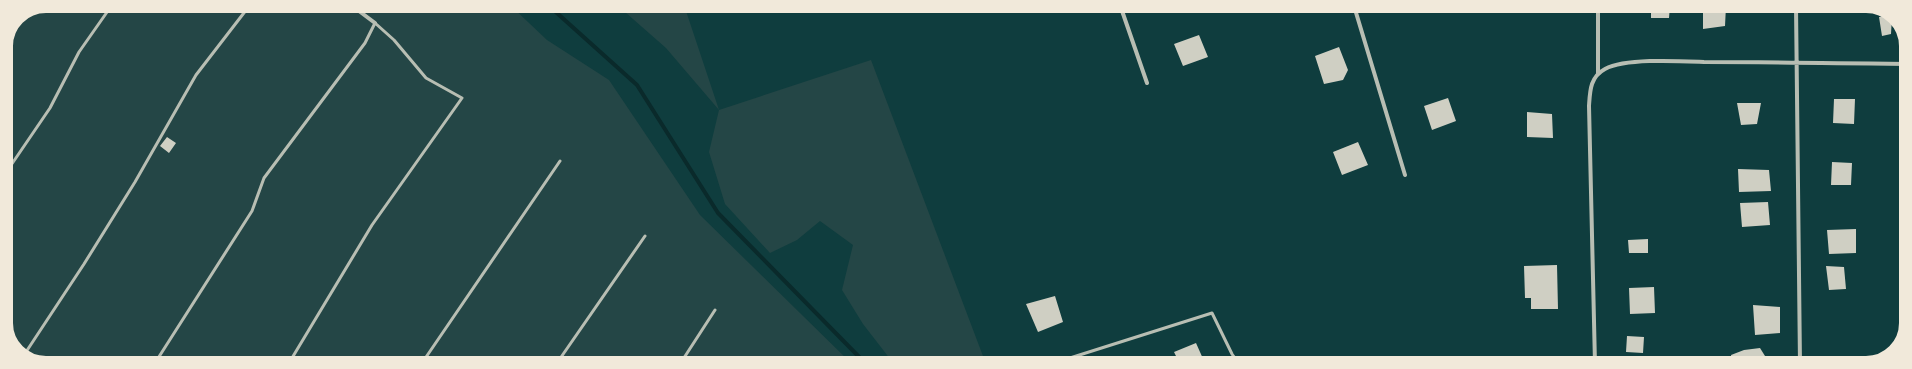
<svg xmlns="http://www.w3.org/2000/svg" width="1912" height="369" font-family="'Noto Serif',serif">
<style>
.green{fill:#244646}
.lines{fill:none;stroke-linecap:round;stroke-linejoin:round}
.stream{stroke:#0a2a2b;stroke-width:4}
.building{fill:#cfcfc3}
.service{stroke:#b8beb3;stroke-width:3}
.minor{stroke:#b8beb3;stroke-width:4}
.rim{fill:none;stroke:#f1e9da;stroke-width:2}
</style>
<rect width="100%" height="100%" fill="#0f3d3e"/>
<path class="green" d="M 47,5 L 510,5 L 547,40 L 609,80 L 700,215 L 852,364 L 39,363 L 17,352 L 5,328 L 5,46 L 17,17 Z
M 617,5 L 684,5 L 719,110 L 871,60 L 986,364 L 894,364 L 863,324 L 842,290 L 853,245 L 820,221 L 797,240 L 770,253 L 725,204 L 709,152 L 719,110 L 666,48 Z"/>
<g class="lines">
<path class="stream" d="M 548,5 L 637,85 L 718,213 L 866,364"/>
</g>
<path class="building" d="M 1651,6 L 1670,6 L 1669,18 L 1651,18 Z
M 1703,6 L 1726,6 L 1725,26 L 1703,29 Z
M 1879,17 L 1892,17 L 1891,34 L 1882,36 Z
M 1199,35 L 1208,57 L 1183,66 L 1174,44 Z
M 1339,47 L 1348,70 L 1343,80 L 1324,84 L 1315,56 Z
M 1448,98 L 1456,121 L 1432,130 L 1424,106 Z
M 1834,99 L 1855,99 L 1854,124 L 1833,123 Z
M 1737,103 L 1761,103 L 1757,124 L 1741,125 Z
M 1527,112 L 1552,114 L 1553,138 L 1527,137 Z
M 167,137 L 176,143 L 169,153 L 160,146 Z
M 1358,142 L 1368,165 L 1342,175 L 1333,152 Z
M 1832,162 L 1852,163 L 1851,185 L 1831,185 Z
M 1738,169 L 1769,170 L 1771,191 L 1739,192 Z
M 1768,202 L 1770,225 L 1742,227 L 1740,203 Z
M 1856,229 L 1856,253 L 1829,254 L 1827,230 Z
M 1648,239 L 1648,253 L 1629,253 L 1628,240 Z
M 1557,265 L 1558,309 L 1531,309 L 1531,298 L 1525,298 L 1524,266 Z
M 1826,266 L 1844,267 L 1846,289 L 1829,290 Z
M 1654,287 L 1655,313 L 1630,314 L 1629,288 Z
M 1055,296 L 1063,322 L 1038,332 L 1026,304 Z
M 1753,305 L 1780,307 L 1780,333 L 1755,335 Z
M 1627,336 L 1644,337 L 1643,353 L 1626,352 Z
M 1196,343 L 1204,361 L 1199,364 L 1180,364 L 1174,352 Z
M 1760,348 L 1765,356 L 1765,364 L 1732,364 L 1731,355 L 1744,350 Z"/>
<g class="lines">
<path class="service" d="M 5,174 L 50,108 L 79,52 L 112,5
M 24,355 L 84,264 L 135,182 L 196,75 L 250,5
M 155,363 L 252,211 L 264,178 L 365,43 L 375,23 L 394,40 L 426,78 L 462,98 L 372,225 L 289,363
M 422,363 L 560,161
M 557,363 L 645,236
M 680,364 L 715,310
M 1051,364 L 1212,313 L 1232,354 L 1239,364"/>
<path class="minor" d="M 351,5 L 375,23
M 900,5 L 900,6
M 1120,5 L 1147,83
M 1354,6 L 1405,175
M 1598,6 L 1598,74
M 1796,6 L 1800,364
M 1595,364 L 1589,106 C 1590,91 1590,77 1605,69 C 1626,58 1679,61 1704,62 C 1771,62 1839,63 1907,64"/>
</g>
<path d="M0 0H1912V369H0ZM46 12H1866A34 34 0 0 1 1900 46V323A34 34 0 0 1 1866 357H46A34 34 0 0 1 12 323V46A34 34 0 0 1 46 12Z" fill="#f1e9da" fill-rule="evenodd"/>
<path class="rim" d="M46 12H1866A34 34 0 0 1 1900 46V323A34 34 0 0 1 1866 357H46A34 34 0 0 1 12 323V46A34 34 0 0 1 46 12Z"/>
</svg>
